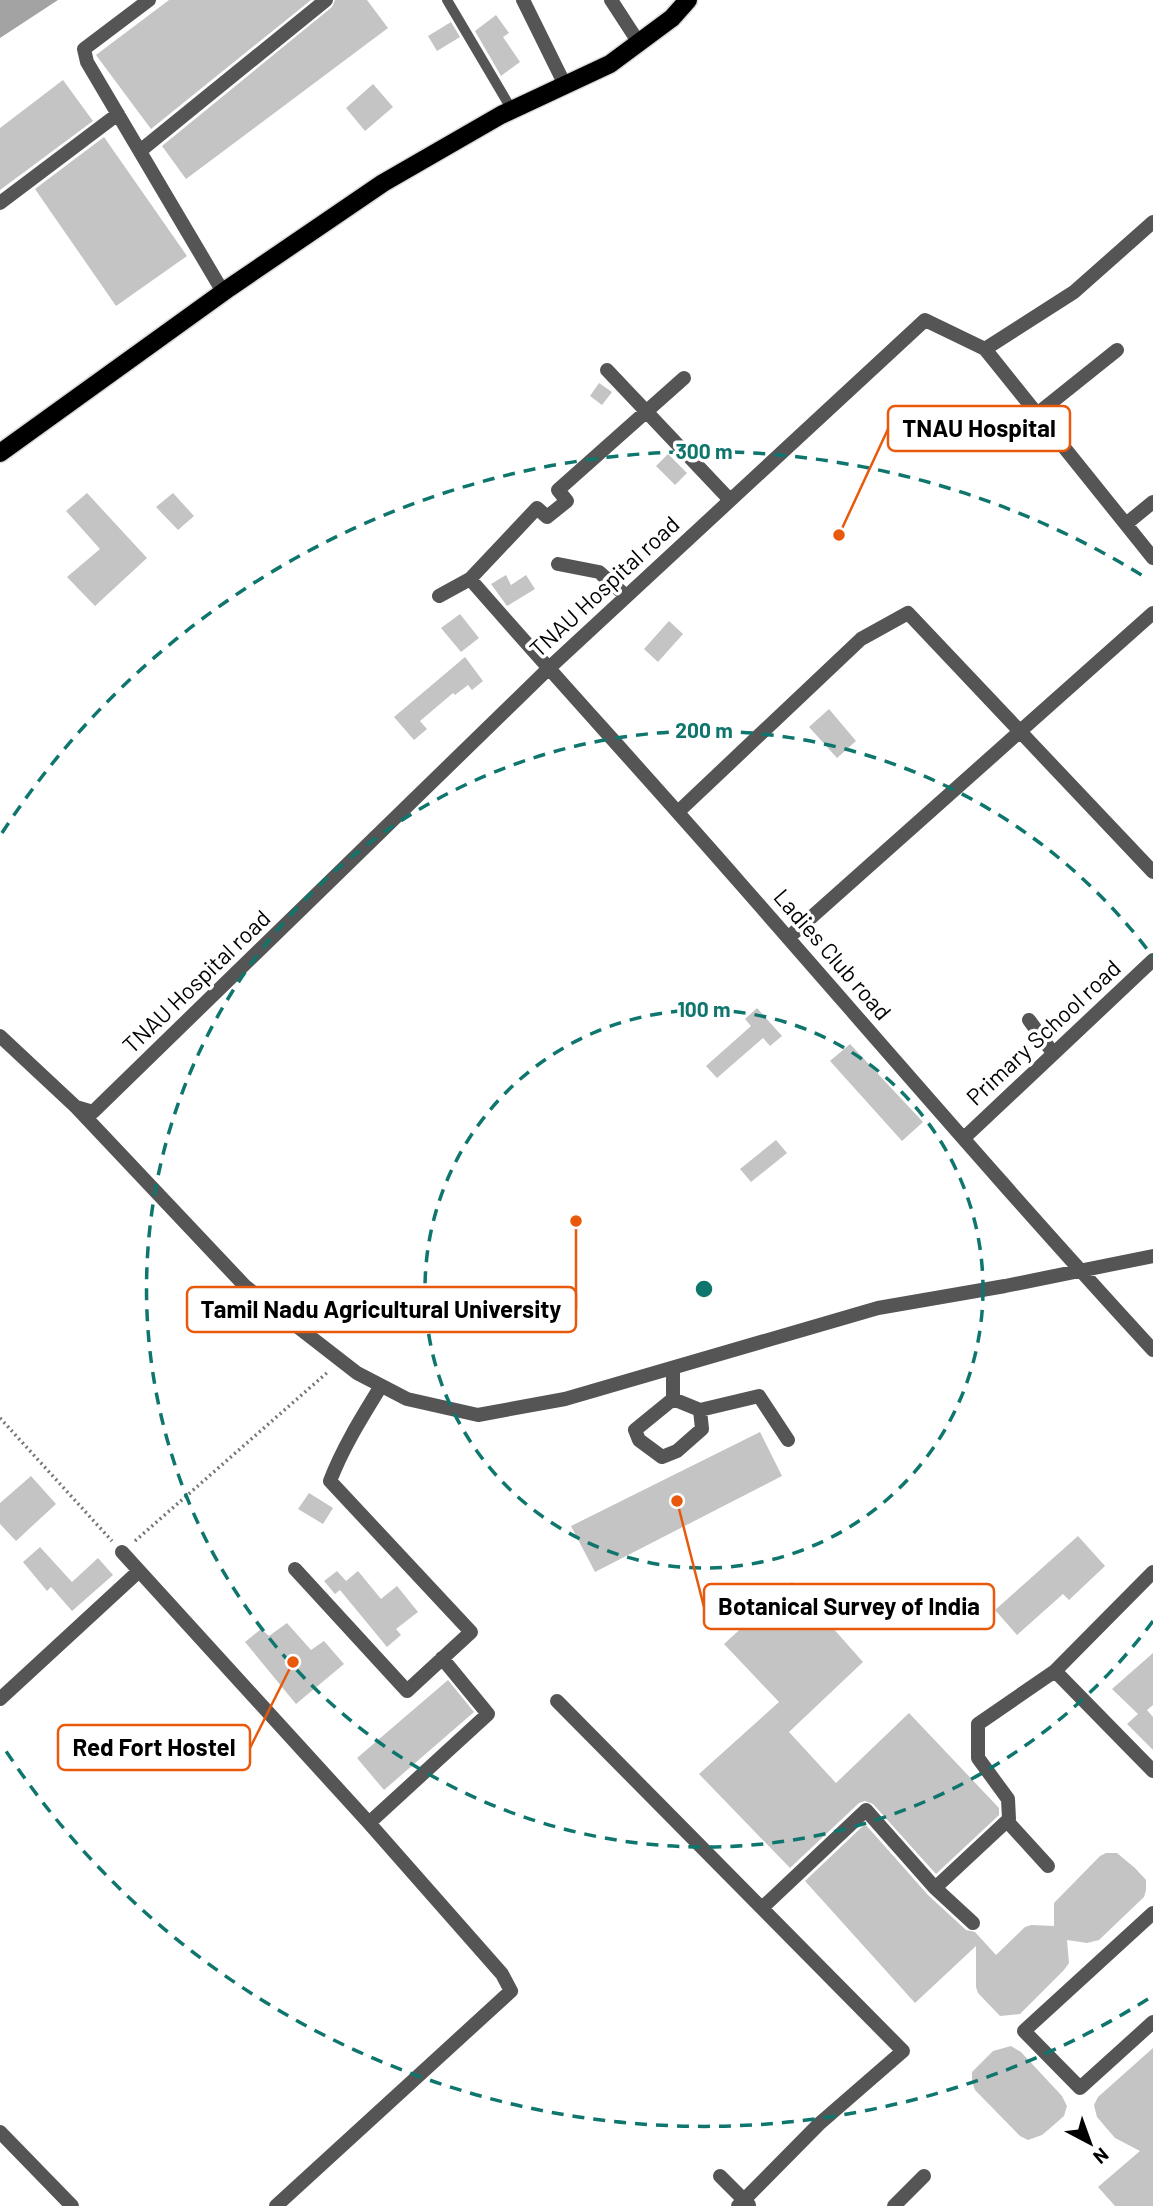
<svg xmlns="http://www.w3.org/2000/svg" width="1153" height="2206" font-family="Barlow,sans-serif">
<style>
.water{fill:#a3a3a3}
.building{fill:#c4c4c4}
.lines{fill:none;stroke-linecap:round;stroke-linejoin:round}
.primary-casing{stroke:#dbdbdb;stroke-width:21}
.path{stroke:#777;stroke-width:3.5;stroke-dasharray:2 3.5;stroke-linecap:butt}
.service{stroke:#555;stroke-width:10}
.minor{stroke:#555;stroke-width:14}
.primary{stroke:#000;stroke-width:18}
.ring{fill:none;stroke:#0f766e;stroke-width:3.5;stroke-dasharray:12 9}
.labels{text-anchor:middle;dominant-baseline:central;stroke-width:7;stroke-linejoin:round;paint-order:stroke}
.street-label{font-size:23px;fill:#000;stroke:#fff}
.centre{fill:#0f766e;stroke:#fff;stroke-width:3.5}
.ring-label{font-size:21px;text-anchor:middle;font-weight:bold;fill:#0f766e;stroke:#fff;stroke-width:7;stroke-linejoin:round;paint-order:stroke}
.leader{fill:none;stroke:#e8590c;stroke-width:2.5}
.callout-dot{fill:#e8590c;stroke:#fff;stroke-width:2.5}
.callout{fill:#fff;stroke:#e8590c;stroke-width:2.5}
.callout-label{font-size:24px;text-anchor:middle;font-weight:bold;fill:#000}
</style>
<rect width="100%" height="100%" fill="#fff"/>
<path class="water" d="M 0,0 L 58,0 L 0,38 Z"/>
<path class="building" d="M 169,0 L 311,0 L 151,129 L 96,55 Z
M 335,0 L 367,0 L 388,28 L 186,179 L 162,146 L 332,7 Z
M 496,15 L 509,33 L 503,37 L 520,62 L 501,76 L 475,31 Z
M 451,22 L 460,37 L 437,51 L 428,36 Z
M 63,80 L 93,121 L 0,190 L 0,128 Z
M 373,84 L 393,107 L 365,131 L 346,108 Z
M 104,137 L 187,256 L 116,306 L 35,189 Z
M 599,383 L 612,392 L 602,405 L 590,396 Z
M 668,454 L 687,473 L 675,485 L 656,466 Z
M 87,493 L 147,558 L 95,606 L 67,577 L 100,549 L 66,511 Z
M 173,493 L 194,516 L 178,530 L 156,507 Z
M 506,575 L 511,585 L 526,575 L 535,589 L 507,606 L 491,584 Z
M 460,614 L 479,638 L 461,652 L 441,628 Z
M 669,621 L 683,634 L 658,662 L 644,649 Z
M 465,657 L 483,681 L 472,690 L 468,685 L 455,695 L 453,693 L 420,721 L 427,729 L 414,740 L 394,717 Z
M 829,709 L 856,741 L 837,758 L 809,727 Z
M 757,1008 L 782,1036 L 770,1046 L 763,1038 L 717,1078 L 706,1066 L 751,1026 L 745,1019 Z
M 850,1044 L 923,1122 L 902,1141 L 830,1061 Z
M 776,1140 L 787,1153 L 751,1182 L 740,1169 Z
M 760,1432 L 782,1476 L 595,1572 L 571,1526 Z
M 31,1476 L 56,1504 L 16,1541 L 0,1524 L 0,1503 Z
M 309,1493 L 333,1508 L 323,1524 L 298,1509 Z
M 1078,1536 L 1105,1566 L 1069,1600 L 1063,1594 L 1017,1635 L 995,1610 Z
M 40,1547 L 72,1582 L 98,1558 L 113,1575 L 72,1611 L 51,1587 L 47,1591 L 23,1562 Z
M 337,1571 L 346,1581 L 358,1571 L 381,1599 L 397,1586 L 418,1612 L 396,1629 L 401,1635 L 387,1647 L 340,1590 L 335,1594 L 324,1581 Z
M 792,1582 L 863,1662 L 789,1732 L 836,1783 L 909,1713 L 999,1808 L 999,1815 L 936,1874 L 873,1804 L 865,1801 L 859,1803 L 790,1868 L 699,1774 L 779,1702 L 724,1644 Z
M 287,1623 L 311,1650 L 324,1641 L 344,1664 L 296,1704 L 245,1642 L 261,1629 L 269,1636 Z
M 1153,1653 L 1153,1705 L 1147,1710 L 1153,1717 L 1153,1750 L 1127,1724 L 1138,1714 L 1112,1689 Z
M 448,1680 L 474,1712 L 384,1790 L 357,1758 Z
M 865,1824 L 928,1895 L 966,1930 L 975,1932 L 996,1955 L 1025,1927 L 1031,1925 L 1054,1926 L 1054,1903 L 1100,1856 L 1106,1853 L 1117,1853 L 1135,1868 L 1146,1880 L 1146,1890 L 1144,1897 L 1099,1940 L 1087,1943 L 1067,1940 L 1069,1963 L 1064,1970 L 1020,2014 L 1000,2016 L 978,1993 L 976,1987 L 976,1946 L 915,2003 L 805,1881 Z
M 1011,2046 L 1021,2052 L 1062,2096 L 1067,2106 L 1064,2116 L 1048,2130 L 1042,2135 L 1028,2140 L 1020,2136 L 975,2090 L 972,2081 L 972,2072 L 993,2051 Z
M 1153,2048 L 1153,2206 L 1115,2206 L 1098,2187 L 1140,2151 L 1115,2138 L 1097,2117 L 1094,2105 L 1098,2097 Z"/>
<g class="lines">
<defs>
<path id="primary" d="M 0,453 L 229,288 L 383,183 L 501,115 L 610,64 L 672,18 L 688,0"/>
</defs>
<use href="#primary" class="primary-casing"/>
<path class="path" d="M 0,1418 L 112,1541
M 135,1541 L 329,1371"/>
<path class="service" d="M 447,0 L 512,110"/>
<path class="minor" d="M 149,0 L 84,49 L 87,62 L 223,292
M 523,0 L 565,85
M 611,0 L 639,43
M 140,151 L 326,0
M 0,203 L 118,114
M 985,349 L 1074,292 L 1153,222
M 607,370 L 730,500
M 1037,414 L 1117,350
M 1126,524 L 1153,502
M 558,564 L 599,572 L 626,596
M 470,579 C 559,681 651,781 740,883 C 877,1039 1012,1197 1153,1350
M 439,596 L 470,579 L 537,508 L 547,517 L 567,501 L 558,490 L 684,378
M 678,812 L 861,639 L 908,613 L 1153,872
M 788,938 L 1153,613
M 1029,1020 L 1053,1053
M 0,1036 L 76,1107 L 245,1286 L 357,1373 L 407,1399 L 478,1415 L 565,1399 L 878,1308 L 1005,1286 L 1153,1256
M 76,1107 L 93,1112 L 548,669 L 925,320 L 985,349 L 1153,558
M 964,1138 L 1153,960
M 673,1368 L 673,1399 L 635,1430 L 639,1440 L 662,1457 L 677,1451 L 702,1429 L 700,1410
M 673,1399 L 700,1410 L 759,1396 L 788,1440
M 122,1552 L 369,1823 L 502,1974 L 511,1991 L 276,2206
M 295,1569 L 407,1691 L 471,1632 L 330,1481 C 343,1447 362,1417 381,1386
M 1153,1572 L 1055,1671 L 1153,1771
M 0,1699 L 139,1571
M 557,1701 L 903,2051 L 819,2124 L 738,2206
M 1007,1821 L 1048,1866
M 369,1823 L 488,1714 L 442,1658
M 935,1888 L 1009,1819 L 1008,1799 L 978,1758 L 978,1724 L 1055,1671
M 762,1908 L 866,1810 L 935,1888 L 973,1923
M 1153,1913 L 1024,2031 L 1080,2088 L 1153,2022
M 0,2132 L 72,2206
M 720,2176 L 749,2205
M 894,2206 L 924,2176"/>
<use href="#primary" class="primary"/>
</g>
<g class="ring">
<circle cx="704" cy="1289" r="279"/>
<path d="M1153 1621A558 558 0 1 1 1153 957"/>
<path d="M1148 1999A837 837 0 0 1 2 1745M2 833A837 837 0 0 1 1148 579"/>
</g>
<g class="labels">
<g class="street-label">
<text transform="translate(604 586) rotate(-43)">TNAU Hospital road</text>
<text transform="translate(833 954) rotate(49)">Ladies Club road</text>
<text transform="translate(196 981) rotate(-44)">TNAU Hospital road</text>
<text transform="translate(1043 1032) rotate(-43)">Primary School road</text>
</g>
</g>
<circle cx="704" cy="1289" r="10" class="centre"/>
<g class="ring-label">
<text x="704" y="459">300 m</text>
<text x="704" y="738">200 m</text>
<text x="704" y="1017">100 m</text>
</g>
<path class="leader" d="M839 535L888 429M576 1221L576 1309M677 1501L704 1607M293 1662L250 1748"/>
<g class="callout-dot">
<circle cx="839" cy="535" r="7"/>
<circle cx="576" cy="1221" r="7"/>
<circle cx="677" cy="1501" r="7"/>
<circle cx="293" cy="1662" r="7"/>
</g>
<g class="callout">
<rect x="888" y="406" width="182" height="45" rx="7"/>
<rect x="187" y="1287" width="389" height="45" rx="7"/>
<rect x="704" y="1584" width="290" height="45" rx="7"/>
<rect x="58" y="1725" width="192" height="45" rx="7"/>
</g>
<g class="callout-label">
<text x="979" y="437">TNAU Hospital</text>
<text x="381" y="1318">Tamil Nadu Agricultural University</text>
<text x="849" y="1615">Botanical Survey of India</text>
<text x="154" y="1756">Red Fort Hostel</text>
</g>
<g transform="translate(1090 2143) rotate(139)" stroke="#ffffff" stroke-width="5" paint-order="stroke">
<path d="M0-5L12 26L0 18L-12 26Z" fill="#000000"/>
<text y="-10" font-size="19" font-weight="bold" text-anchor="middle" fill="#000000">N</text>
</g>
</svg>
